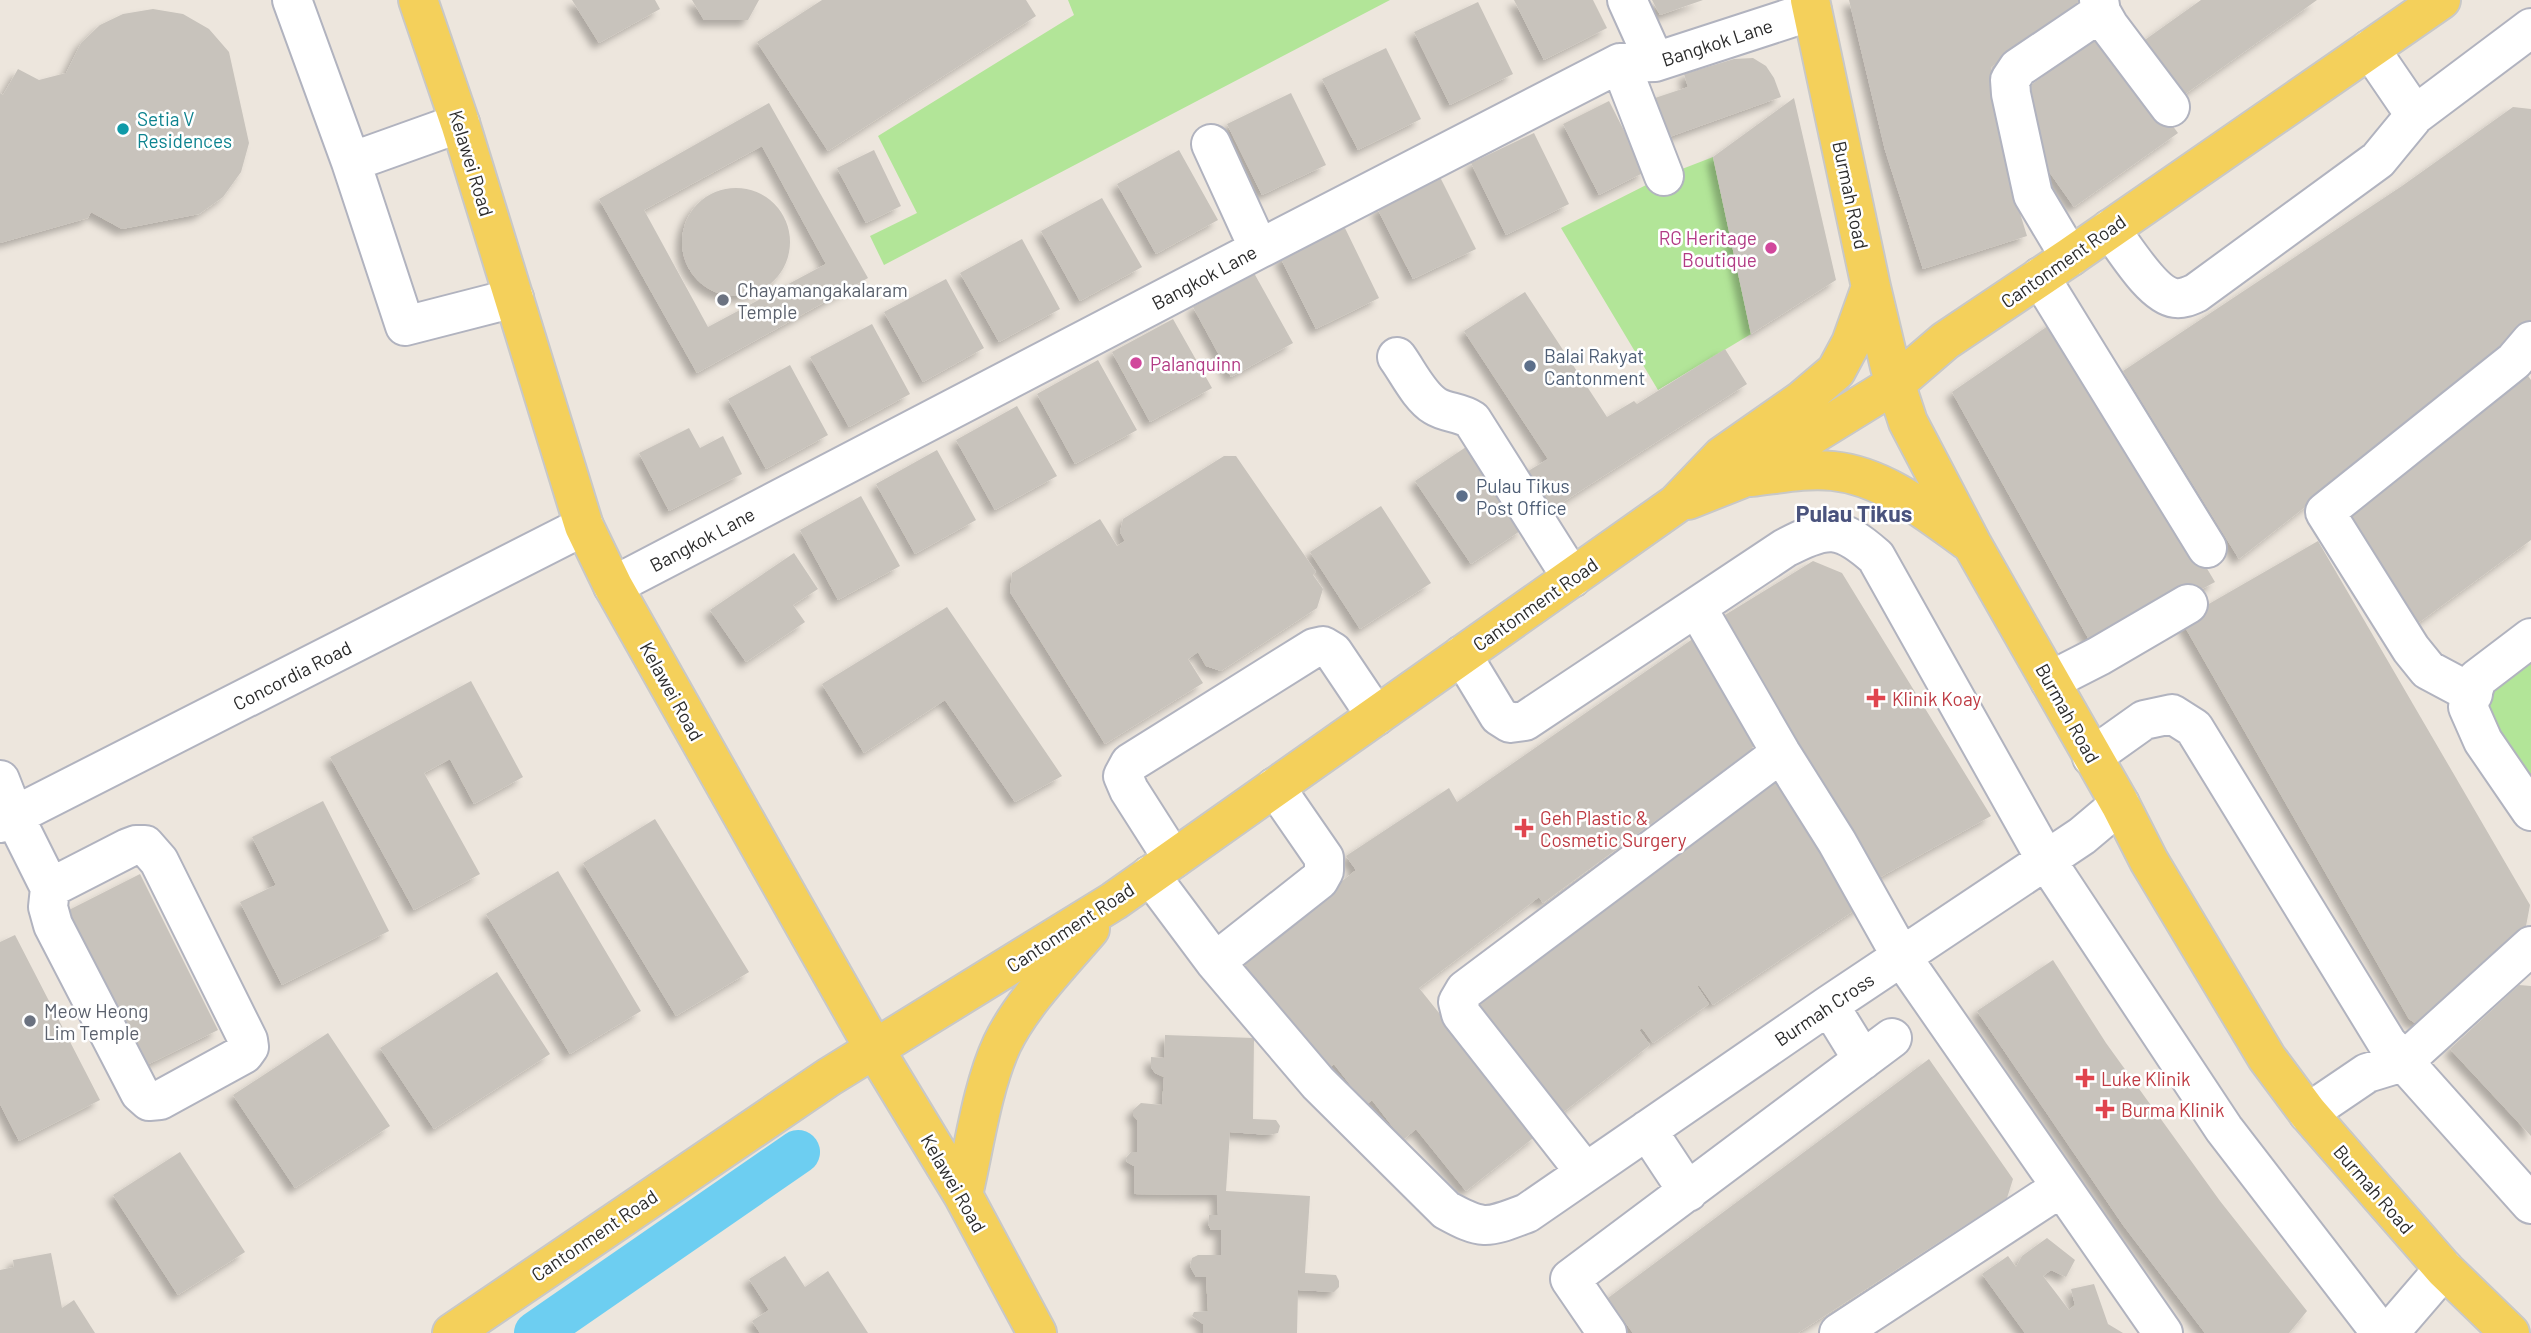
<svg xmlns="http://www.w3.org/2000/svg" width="2531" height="1333" font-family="Barlow,sans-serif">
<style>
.green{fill:#b2e598}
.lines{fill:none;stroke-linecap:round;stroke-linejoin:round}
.canal{stroke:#6dcef1;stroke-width:44}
.building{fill:#c8c3bc;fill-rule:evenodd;filter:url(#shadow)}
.minor-casing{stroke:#b1b3bf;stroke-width:42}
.major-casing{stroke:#c8c8c8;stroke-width:42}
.minor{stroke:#fff;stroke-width:38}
.major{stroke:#f4d05b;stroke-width:38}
.culture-dot{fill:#0f9aa8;stroke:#fff;stroke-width:2.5}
.hotel-dot{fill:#d1479c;stroke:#fff;stroke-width:2.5}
.worship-dot{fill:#6b7280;stroke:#fff;stroke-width:2.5}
.service-dot{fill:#5c6f8a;stroke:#fff;stroke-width:2.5}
.health-dot{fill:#e0444e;stroke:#fff;stroke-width:2.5}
.labels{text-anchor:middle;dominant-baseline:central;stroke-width:5;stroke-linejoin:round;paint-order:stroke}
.street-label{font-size:19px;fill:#2b2b2b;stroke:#fff}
.culture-label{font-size:19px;fill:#0d838f;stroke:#fff;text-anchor:start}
.hotel-label{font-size:19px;fill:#b23c85;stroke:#fff;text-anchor:end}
.worship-label{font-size:19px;fill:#5b616d;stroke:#fff;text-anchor:start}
.service-label{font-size:19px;fill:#4e5e75;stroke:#fff;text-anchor:start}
.health-label{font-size:19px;fill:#be3a42;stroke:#fff;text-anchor:start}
.quarter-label{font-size:23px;font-weight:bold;fill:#4a537d;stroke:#fff}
</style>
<defs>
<filter id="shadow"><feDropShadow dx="-6" dy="6" stdDeviation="3.5" flood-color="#0004"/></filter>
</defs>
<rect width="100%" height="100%" fill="#ede6dd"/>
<path class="green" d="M 1068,0 L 1390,0 L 884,265 L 870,236 L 917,213 L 878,136 L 1074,15 Z
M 1713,157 L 1751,334 L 1658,390 L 1561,228 L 1664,176 Z
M 2531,658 L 2531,785 L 2488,725 L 2488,699 L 2496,686 Z"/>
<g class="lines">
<path class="canal" d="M 536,1333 L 798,1152"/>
</g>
<path class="building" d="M 572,0 L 655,0 L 660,9 L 599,43 Z
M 692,0 L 759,0 L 748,20 L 704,20 Z
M 822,0 L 1026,0 L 1036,16 L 828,151 L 757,42 Z
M 1514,0 L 1593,0 L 1607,28 L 1544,60 Z
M 1652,0 L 1703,0 L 1660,15 Z
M 1849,0 L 2086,0 L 2080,10 L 1991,67 L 2017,166 L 2007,171 L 2027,236 L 1923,269 L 1885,150 Z
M 2201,0 L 2317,0 L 2181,97 L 2142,42 Z
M 1478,2 L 1513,74 L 1450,105 L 1414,32 Z
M 153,9 L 183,14 L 209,29 L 229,52 L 249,143 L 241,172 L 223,197 L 199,214 L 122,229 L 91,212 L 88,218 L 0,243 L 0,93 L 3,95 L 18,69 L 39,80 L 66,73 L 81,43 L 100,25 L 123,14 Z
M 2103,33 L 2178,133 L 2074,207 L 2038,156 L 2024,90 Z
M 1386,48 L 1421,119 L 1358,150 L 1322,79 Z
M 1753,58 L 1766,66 L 1774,78 L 1781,97 L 1661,140 L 1646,101 L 1688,87 L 1684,74 L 1734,59 Z
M 1291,93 L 1326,165 L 1262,195 L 1227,124 Z
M 1794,98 L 1836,280 L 1751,334 L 1713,157 Z
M 1609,101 L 1645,172 L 1599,195 L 1563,124 Z
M 769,103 L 868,278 L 697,373 L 599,199 ZM 762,146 L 826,264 L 708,327 L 644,210 Z
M 2513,107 L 2531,109 L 2531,323 L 2517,340 L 2239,559 L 2123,371 L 2402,186 Z
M 1534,133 L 1569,204 L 1506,235 L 1471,163 Z
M 874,150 L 901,206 L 866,223 L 837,168 Z
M 1179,150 L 1218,220 L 1156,254 L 1117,184 Z
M 1440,177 L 1476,249 L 1413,279 L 1377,208 Z
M682 242a54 54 0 1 1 108 0a54 54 0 1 1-108 0Z
M 1102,198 L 1142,267 L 1080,301 L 1041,231 Z
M 1344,226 L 1379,298 L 1316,329 L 1280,257 Z
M 1022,239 L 1060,309 L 999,342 L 960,273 Z
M 1254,273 L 1293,343 L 1231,377 L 1193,307 Z
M 946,279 L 984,348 L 923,382 L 884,312 Z
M 1525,292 L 1607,417 L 1634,401 L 1637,404 L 1725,349 L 1747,384 L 1549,511 L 1525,473 L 1548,459 L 1464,331 Z
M 1173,319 L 1212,388 L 1150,422 L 1112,352 Z
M 2058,319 L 2215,582 L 2093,647 L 1952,392 Z
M 872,324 L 910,394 L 849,427 L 810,357 Z
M 1098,360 L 1137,430 L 1075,464 L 1037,394 Z
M 790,365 L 828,435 L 766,469 L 728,399 Z
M 2526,373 L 2531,380 L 2531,540 L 2417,624 L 2345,516 Z
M 1017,406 L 1057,476 L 995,510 L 956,440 Z
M 689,428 L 700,448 L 723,436 L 742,474 L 669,511 L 639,453 Z
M 1466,447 L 1523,529 L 1471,564 L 1415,481 Z
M 937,450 L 976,520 L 915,554 L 876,484 Z
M 1224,456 L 1236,456 L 1316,572 L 1313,575 L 1323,589 L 1317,608 L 1221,671 L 1206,666 L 1198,652 L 1188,659 L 1203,683 L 1105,744 L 1010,592 L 1012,573 L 1100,519 L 1117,546 L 1125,541 L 1120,532 L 1123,519 Z
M 861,496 L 900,566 L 838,600 L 800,530 Z
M 1381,506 L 1431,583 L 1360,629 L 1310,552 Z
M 2318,541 L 2530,905 L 2526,926 L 2429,1023 L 2415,1023 L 2409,1019 L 2181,620 Z
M 794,553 L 818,589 L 793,605 L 805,622 L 746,662 L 710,610 Z
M 1813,561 L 1842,573 L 1991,816 L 1877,879 L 1794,739 L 1725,615 Z
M 947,607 L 1062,776 L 1015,802 L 945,700 L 864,753 L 822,684 Z
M 1697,636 L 1759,724 L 1752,750 L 1543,903 L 1539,897 L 1419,988 L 1537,1135 L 1466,1191 L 1416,1129 L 1403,1140 L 1372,1100 L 1366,1105 L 1334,1064 L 1327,1070 L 1240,962 L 1356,870 L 1346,856 L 1449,788 L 1457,802 Z
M 471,681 L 523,777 L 474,804 L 450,759 L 424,773 L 480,874 L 414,910 L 330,757 Z
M 1777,765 L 1864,904 L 1713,1005 L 1699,985 L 1697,986 L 1709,1004 L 1653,1043 L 1642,1028 L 1639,1030 L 1650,1045 L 1557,1117 L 1478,1016 L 1477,990 Z
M 323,801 L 389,931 L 282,985 L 240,902 L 276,885 L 252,837 Z
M 655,819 L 749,972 L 676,1016 L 583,863 Z
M 558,871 L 641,1011 L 570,1054 L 486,914 Z
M 140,874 L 218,1030 L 143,1067 L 65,912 Z
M 15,935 L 100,1100 L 19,1141 L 0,1104 L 0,942 Z
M 2053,960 L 2106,1043 L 2220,1201 L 2307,1311 L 2289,1333 L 2205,1333 L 2123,1225 L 1977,1011 Z
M 497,972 L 550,1054 L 434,1129 L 380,1048 Z
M 2519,985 L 2531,986 L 2531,1136 L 2450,1049 Z
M 328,1033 L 390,1126 L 295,1188 L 233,1095 Z
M 1165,1035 L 1254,1038 L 1253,1119 L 1276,1120 L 1280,1126 L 1278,1133 L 1269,1135 L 1230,1132 L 1226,1191 L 1310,1196 L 1305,1273 L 1336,1275 L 1339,1281 L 1339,1287 L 1334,1292 L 1298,1290 L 1297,1333 L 1203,1333 L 1203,1324 L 1192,1316 L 1194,1312 L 1208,1311 L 1206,1277 L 1196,1277 L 1190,1266 L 1192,1258 L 1198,1255 L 1221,1255 L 1221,1230 L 1211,1230 L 1208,1224 L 1209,1215 L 1218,1215 L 1217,1195 L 1134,1194 L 1134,1166 L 1127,1162 L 1126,1158 L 1131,1152 L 1137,1152 L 1137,1120 L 1133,1115 L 1133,1110 L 1141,1103 L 1162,1105 L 1164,1077 L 1155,1073 L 1151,1067 L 1151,1057 L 1164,1058 Z
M 1929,1059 L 2013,1179 L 2007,1198 L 1798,1333 L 1633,1333 L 1608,1298 Z
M 180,1152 L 245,1252 L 178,1295 L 113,1195 Z
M 2047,1238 L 2075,1260 L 2066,1277 L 2051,1270 L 2043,1276 L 2069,1310 L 2075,1305 L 2071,1289 L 2094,1284 L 2108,1324 L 2123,1333 L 2025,1333 L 1982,1274 L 2008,1256 L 2016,1267 L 2022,1256 Z
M 51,1253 L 62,1308 L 74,1300 L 95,1333 L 0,1333 L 0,1270 L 14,1267 L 13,1260 Z
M 785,1256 L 805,1287 L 828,1271 L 868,1333 L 760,1333 L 752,1321 L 769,1310 L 749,1279 Z"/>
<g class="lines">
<defs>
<path id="minor" d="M 292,0 L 351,162 L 405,326 L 514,298
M 1627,0 L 1655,62
M 2099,0 L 2101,12 L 2109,26 L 2170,107
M 2370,49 L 2415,115
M 1620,63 L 1664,176
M 1211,144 L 1259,249
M 351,162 L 460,123
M 2110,229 C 2124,247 2152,295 2175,298 C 2183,299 2189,296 2196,293 L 2378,160 L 2415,115 L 2531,28
M 2070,257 L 2033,195 L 2011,94 L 2010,80 L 2018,68 L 2101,12
M 2040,277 L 2207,548
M 1397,357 C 1408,372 1419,396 1435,406 C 1446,413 1460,412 1472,420 L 1572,578
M 613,586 L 1259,249 L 1620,63 L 1655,62 L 1812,11
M 1697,608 L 1781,753 L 1837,842 L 1901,956 L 2163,1333
M 2531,638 L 2477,679 L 2468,707 L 2483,741 L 2531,811
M 1462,655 L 1499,716 L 1510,723 L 1525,721 L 1785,548 C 1827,526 1840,525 1876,557 L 2046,860 L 2224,1129 L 2381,1333
M 2050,681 L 2099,656 L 2188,604
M 2473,694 L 2428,670 L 2411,649 L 2325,512 L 2514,361 L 2531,341
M 2092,757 L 2144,720 L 2172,714 L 2194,728 L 2387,1043 L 2531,1204
M 0,780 L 14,816 L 50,888 L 48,907 L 53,925 L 140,1093 L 149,1101 L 160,1100 L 244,1054 L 249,1047 L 248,1040 L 159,861 L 145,845 L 136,845 L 128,848 L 50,888
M 0,823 L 584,526
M 1173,859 L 1129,790 L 1123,776 L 1130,763 L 1314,648 L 1323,646 L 1333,652 L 1376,716
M 1150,875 L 1215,962 L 1318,1083 L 1446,1210 C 1484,1231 1487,1228 1527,1213 L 1829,1005 L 2082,836 L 2120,804
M 1215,962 L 1319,880 L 1324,871 L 1324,858 L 1275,787
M 1829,1005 L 1863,1060
M 2308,1113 L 2367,1073 L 2403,1062 L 2531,946
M 1647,1130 L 1688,1192
M 1585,1172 L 1461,1014 L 1458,1002 L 1465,990 L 1781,753
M 1607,1333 L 1570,1279 L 1892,1038
M 1839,1333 L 2060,1188
M 2389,1333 L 2444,1269"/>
<path id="major" d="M 418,0 L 460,123 L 584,526 L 613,586 L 768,861 L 875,1050 L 963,1195 L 1037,1333
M 1810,0 L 1871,287 L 1890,367 L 1908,422 L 1973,546 L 2120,804 L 2149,861 L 2267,1058 L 2308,1113 L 2444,1269 L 2510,1333
M 1751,477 C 1778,474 1806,468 1833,471 C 1883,476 1926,511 1966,540
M 1688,500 L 1741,479 L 1895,384 L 1945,341 L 2070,257 L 2441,0
M 963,1195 C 974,1148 982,1087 1002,1044 C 1021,1004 1061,963 1090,929
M 452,1333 L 829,1077 L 1114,901 L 1676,504 L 1722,456 L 1802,400 L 1836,371 L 1851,343 L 1871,287"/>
</defs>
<use href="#minor" class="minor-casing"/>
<use href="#major" class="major-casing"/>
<use href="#minor" class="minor"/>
<use href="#major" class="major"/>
</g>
<circle class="culture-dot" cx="123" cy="129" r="7"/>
<g class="hotel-dot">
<circle cx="1771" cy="248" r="7"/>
<circle cx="1136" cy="363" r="7"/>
</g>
<g class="worship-dot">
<circle cx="723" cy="300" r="7"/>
<circle cx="30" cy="1021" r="7"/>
</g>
<g class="service-dot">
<circle cx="1530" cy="366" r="7"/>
<circle cx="1462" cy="496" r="7"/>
</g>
<g class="health-dot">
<path d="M1872.5 687.5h7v7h7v7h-7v7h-7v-7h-7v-7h7z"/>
<path d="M1520.5 817.5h7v7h7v7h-7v7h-7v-7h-7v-7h7z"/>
<path d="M2081.5 1067.5h7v7h7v7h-7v7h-7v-7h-7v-7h7z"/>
<path d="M2101.5 1098.5h7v7h7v7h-7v7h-7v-7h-7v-7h7z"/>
</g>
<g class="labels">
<g class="street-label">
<text transform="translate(1717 42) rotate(-18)">Bangkok Lane</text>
<text transform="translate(472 163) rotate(73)">Kelawei Road</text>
<text transform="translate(1851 195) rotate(78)">Burmah Road</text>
<text transform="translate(2063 261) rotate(-35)">Cantonment Road</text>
<text transform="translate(1204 277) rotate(-28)">Bangkok Lane</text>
<text transform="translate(702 539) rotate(-28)">Bangkok Lane</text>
<text transform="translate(1535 604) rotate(-35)">Cantonment Road</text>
<text transform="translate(292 675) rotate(-27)">Concordia Road</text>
<text transform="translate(672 691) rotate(61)">Kelawei Road</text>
<text transform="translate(2068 713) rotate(61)">Burmah Road</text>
<text transform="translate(1070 927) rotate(-33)">Cantonment Road</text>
<text transform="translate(1824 1009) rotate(-34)">Burmah Cross</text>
<text transform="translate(954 1183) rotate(60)">Kelawei Road</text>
<text transform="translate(2374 1189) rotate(49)">Burmah Road</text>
<text transform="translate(594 1235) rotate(-34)">Cantonment Road</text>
</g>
<g class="culture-label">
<text x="137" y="118">Setia V<tspan x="137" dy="22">Residences</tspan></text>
</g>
<g class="hotel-label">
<text x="1757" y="237">RG Heritage<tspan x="1757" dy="22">Boutique</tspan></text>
<text x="1150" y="363" text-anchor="start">Palanquinn</text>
</g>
<g class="worship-label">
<text x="737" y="289">Chayamangakalaram<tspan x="737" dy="22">Temple</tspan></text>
<text x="44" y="1010">Meow Heong<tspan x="44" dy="22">Lim Temple</tspan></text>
</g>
<g class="service-label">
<text x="1544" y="355">Balai Rakyat<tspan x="1544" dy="22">Cantonment</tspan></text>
<text x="1476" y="485">Pulau Tikus<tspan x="1476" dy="22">Post Office</tspan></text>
</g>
<g class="health-label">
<text x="1892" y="698">Klinik Koay</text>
<text x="1540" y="817">Geh Plastic &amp;<tspan x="1540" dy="22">Cosmetic Surgery</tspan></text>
<text x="2101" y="1078">Luke Klinik</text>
<text x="2121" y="1109">Burma Klinik</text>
</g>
<g class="quarter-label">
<text x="1854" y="513">Pulau Tikus</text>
</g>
</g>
</svg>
